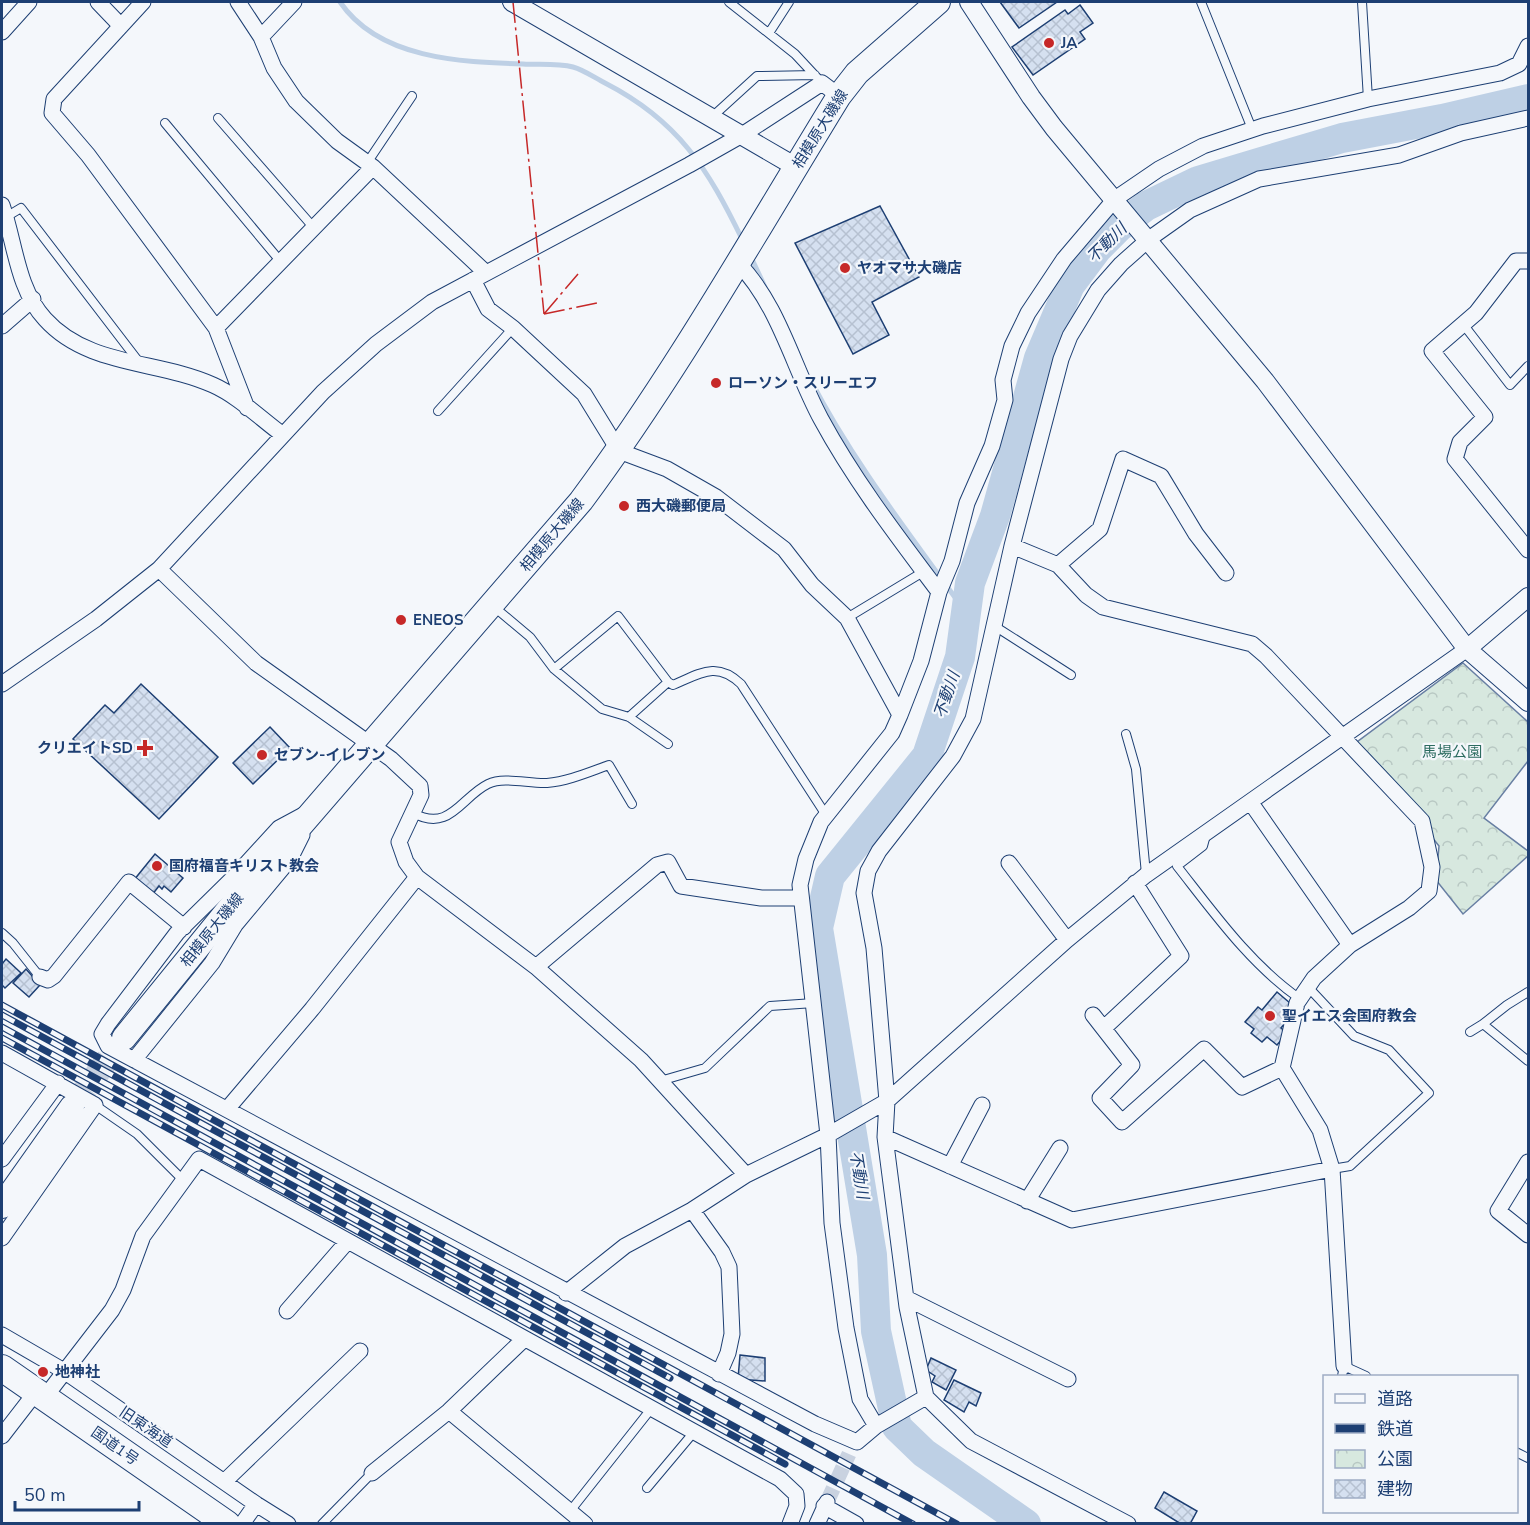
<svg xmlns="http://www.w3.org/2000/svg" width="1530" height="1525" font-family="'Nunito Sans','Noto Sans JP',sans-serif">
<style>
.park{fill:url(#park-crowns);stroke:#687fa3;stroke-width:1.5}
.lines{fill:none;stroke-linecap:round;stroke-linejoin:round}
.stream{stroke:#bed0e5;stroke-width:5}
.river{stroke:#bed0e5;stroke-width:30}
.building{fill:url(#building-cross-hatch);stroke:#1d3f73;stroke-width:1.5}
.minor-tunnel{stroke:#c9d2e0;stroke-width:15;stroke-dasharray:15 8;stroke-linecap:butt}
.primary-tunnel{stroke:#c9d2e0;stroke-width:24;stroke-dasharray:24 12;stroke-linecap:butt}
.service-casing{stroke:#1d3f73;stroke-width:10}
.minor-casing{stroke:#1d3f73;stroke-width:17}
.tertiary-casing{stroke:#1d3f73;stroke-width:20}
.primary-casing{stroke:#1d3f73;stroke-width:26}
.trunk-casing{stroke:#1d3f73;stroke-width:28}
.service{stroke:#f4f7fb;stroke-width:8}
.minor{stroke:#f4f7fb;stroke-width:15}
.tertiary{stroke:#f4f7fb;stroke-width:18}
.primary{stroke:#f4f7fb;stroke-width:24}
.trunk{stroke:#f4f7fb;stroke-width:26}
.rail-casing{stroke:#1d3f73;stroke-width:7}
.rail{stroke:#f4f7fb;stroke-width:4.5;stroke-dasharray:14;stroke-linecap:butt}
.power{stroke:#c62828;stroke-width:1.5;stroke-dasharray:21 4.5 3 4.5;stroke-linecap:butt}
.poi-dot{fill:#c62828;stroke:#f4f7fb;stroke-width:2}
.labels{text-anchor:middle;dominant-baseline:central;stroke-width:4.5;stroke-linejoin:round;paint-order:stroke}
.poi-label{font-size:15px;font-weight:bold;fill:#1d3f73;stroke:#f4f7fb;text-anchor:start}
.street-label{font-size:15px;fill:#1d3f73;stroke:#f4f7fb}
.park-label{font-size:15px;fill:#2c6c60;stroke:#f4f7fb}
.water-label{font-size:16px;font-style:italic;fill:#1d3f73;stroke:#f4f7fb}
</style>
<defs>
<pattern id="park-crowns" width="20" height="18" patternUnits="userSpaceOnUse" patternTransform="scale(1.5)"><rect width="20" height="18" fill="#d7e8df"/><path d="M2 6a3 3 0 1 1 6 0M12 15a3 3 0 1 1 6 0" fill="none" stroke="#b8c8c3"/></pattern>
<pattern id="building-cross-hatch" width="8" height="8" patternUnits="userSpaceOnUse" patternTransform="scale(1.5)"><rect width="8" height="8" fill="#d5e0f0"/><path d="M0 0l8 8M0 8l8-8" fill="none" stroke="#b6c1d1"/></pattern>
</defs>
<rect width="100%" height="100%" fill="#f4f7fb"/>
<path class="park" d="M 1463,663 L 1528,722 L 1528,761 L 1484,818 L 1528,851 L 1528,856 L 1463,914 L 1436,880 L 1439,846 L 1357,742 Z"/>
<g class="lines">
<path class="stream" d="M 340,2 C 379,59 460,62 523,64 C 538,65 558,63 573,67 C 584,70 595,78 605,83 C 679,121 708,169 743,241
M 750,255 L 765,287
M 810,379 C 854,464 912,537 967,614"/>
<path class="river" d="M 1026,1524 L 924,1453 L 897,1427 L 876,1331 L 872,1255 L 818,928 L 830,876 L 927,756 L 960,657 L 970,583 L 995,516 L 1039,358 L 1070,285 L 1097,249 L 1119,227 L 1146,206 L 1198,181 L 1342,138 L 1442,119 L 1528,99"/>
</g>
<path class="building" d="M 1000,2 L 1057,2 L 1019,28 Z
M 1080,5 L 1093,23 L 1080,32 L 1085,39 L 1033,75 L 1012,47 L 1065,10 L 1068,14 Z
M 880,206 L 919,277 L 872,302 L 889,335 L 853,354 L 795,243 Z
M 141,684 L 218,757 L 159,819 L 73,739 L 105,705 L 114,713 Z
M 270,727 L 290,748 L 253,784 L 233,763 Z
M 155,854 L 183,878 L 171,892 L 164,886 L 162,889 L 159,886 L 152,895 L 134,880 Z
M 6,959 L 21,973 L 5,988 L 2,985 L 2,964 Z
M 26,969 L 40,985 L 29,997 L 13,983 Z
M 1277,992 L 1297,1009 L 1281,1028 L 1287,1033 L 1277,1045 L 1267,1037 L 1262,1042 L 1251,1033 L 1254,1029 L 1245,1022 L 1258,1007 L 1262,1010 Z
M 740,1355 L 765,1358 L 765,1381 L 738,1379 Z
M 931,1358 L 956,1370 L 946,1390 L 932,1382 L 935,1376 L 926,1370 Z
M 954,1380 L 981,1393 L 976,1406 L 969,1402 L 964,1412 L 944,1400 Z
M 1164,1492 L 1197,1511 L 1190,1524 L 1181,1524 L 1155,1508 Z"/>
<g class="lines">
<path class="minor-tunnel" d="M 827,1502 L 849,1454"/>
<path class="primary-tunnel" d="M 72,1107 L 124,1038"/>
<defs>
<path id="service" d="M 729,2 L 795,54 L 822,83
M 1201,2 L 1252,129
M 1362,2 L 1368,99
M 769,33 L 789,2
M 712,117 L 757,76 L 815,75
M 218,118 L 314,228
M 165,123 L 281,262
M 367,163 L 412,96
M 6,217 L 21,208 L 139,362
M 1463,324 L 1510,385 L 1528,366
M 438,411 L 513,328
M 493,606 L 530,637 L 554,669 L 602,709 L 629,717 L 668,744
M 847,618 L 923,572
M 996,627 L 1071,675
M 554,669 L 618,616 L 668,682 L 629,717
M 668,682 L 673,685 C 701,673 717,661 741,684 L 826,815
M 1126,734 L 1136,769 L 1146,874
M 413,813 C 450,833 461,797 488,784 C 504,776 529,784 547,783 C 569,781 589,772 609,765 L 632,804
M 1206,835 L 1203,846 L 1177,866 C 1214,913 1250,964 1300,999
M 2,933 L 13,943 L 40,977
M 1308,987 L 1354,1036 L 1389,1050 L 1429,1093 L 1350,1166 L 1332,1169
M 1528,992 L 1507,1005 L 1483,1024 L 1528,1061
M 1470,1032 L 1483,1024
M 660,1081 L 705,1068 L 770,1006 L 814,1003
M 95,1105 L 137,1134 L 184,1181
M 1342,1376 L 1344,1366 L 1366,1376
M 1516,1452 L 1528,1458
M 647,1488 L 694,1432
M 571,1510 L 651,1409
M 322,1524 L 372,1473"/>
<path id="minor" d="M 98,2 L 121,26
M 143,2 L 54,99 L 52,113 L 88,155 L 216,328 L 247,408
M 238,2 L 261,37 L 274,68 L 296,101 L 337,141 L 373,167 L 485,272
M 2,32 L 29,2
M 261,37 L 294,2
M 2,205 C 15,242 17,289 45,319 C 88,367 158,360 213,385 C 238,396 261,419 283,435
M 1528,261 L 1516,261 L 1476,313 L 1432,351 L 1485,417 L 1460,442 L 1455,459 L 1528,550
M 738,263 C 779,305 793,367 821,419 C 854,480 897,536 939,592 L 952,561 L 967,503 L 992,446 L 1005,400 L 1003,380 L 1012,346 L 1028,313 L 1064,259 L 1115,199 L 1159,169 L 1203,146 L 1263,126 L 1368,99 L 1500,73 L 1519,64 L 1528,46
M 473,280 L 488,309 L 513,328 L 584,394 L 619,451 L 667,469 L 716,497 L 784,549 L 812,585 L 847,618 L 900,715 L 892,733 L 821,822 L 806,859 L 800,885 L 828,1135 L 832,1223 L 846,1328 L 860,1399 L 876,1426
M 2,326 L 33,299
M 216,328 L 373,167
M 1012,546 L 1058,565 L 1086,595 L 1103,607 L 1252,644 L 1266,656 L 1422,821 L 1432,867 L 1429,891 L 1409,908 L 1350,945
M 1058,565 L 1100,529 L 1123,459 L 1161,476 L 1196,534 L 1226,573
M 159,569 L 256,663 L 391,759 L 420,786 L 421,795 L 399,842 L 406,862 L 417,877
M 2,684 L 96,619 L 159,569 L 323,392 L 376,344 L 432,302 L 689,165 L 742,135 L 822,83 L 839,96
M 900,715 L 921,661 L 939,592
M 1251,803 L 1350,945 L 1314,978 L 1297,1003 L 1282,1068 L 1320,1130 L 1332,1169
M 305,814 L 279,828 L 236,875 L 177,933 L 108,1024 L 102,1034 L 108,1046 L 815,1424 L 857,1442 L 876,1426 L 926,1397
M 1009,863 L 1067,940
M 536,967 L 641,1060 L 746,1175
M 40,977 L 48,980 L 54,976 L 129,882 L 184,927
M 1093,1015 L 1132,1065 L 1100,1098 L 1122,1122 L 1204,1049 L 1242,1087 L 1282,1068
M 1104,1028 L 1181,956 L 1135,883
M 2,1053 L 95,1105 L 2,1238
M 134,1060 L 212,963 L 235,925 L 290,859 L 302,835
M 228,1108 L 312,1009 L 417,877 L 536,967 L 657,865 L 668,862 L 681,886 L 761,898 L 801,898
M 885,1137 L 1072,1220 L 1332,1169 L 1344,1366
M 2,1159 L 58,1083
M 1528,1162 L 1498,1211 L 1528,1235
M 950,1166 L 982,1105
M 1027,1201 L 1060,1148
M 692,1210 L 722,1252 L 729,1267 L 732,1334 L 728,1353 L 719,1374
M 566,1293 L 625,1246 L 692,1210 L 746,1175 L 828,1135 L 887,1101 L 1067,940 L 1146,875 L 1467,649
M 906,1298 L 1068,1379
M 287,1311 L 347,1242
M 2,1335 L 64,1371 L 256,1504 L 288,1524
M 45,1397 L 112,1310 L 123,1290 L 143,1236 L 199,1159 L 780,1479 L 796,1494 L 797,1506 L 790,1524
M 449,1411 L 585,1524
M 2,1436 L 36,1392
M 372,1473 L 449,1411 L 523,1340
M 225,1481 L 360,1351
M 824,1506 L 856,1524
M 242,1524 L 256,1504
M 817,1524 L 827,1502
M 1128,1524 L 971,1441 L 926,1397 L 907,1307 L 885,1137 L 887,1101 L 874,948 L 864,893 L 868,871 L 879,851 L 953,756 L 973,719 L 1012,546 L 1061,359 L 1070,336 L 1098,290 L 1121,264 L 1149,239 L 1190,210 L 1259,179 L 1399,155 L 1461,133 L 1528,118"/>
<path id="tertiary" d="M 512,2 L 796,167
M 969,2 L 1031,97 L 1054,128 L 1265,381 L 1467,649 L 1528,702
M 1467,649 L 1528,597"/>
<path id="primary" d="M 124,1038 L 237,899 L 581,501 C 676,373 755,233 839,96 L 857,73 L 938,2
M 2,1206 L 72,1107"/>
<path id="trunk" d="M 2,1368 L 227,1524"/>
</defs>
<use href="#service" class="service-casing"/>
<use href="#minor" class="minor-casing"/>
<use href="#tertiary" class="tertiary-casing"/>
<use href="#primary" class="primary-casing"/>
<use href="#trunk" class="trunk-casing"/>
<use href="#service" class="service"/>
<use href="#minor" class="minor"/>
<use href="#tertiary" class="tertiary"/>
<use href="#primary" class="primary"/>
<use href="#trunk" class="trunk"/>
<defs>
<path id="rail" d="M 2,1005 L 957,1524
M 2,1015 L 670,1378
M 2,1027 L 913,1524
M 2,1038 L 785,1464"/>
</defs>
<use href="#rail" class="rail-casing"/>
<use href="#rail" class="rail"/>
<path class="power" d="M 513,2 L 544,314
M 544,314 L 597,303
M 544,314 L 578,274"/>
</g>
<g class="poi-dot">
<circle cx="1049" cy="43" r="6"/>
<circle cx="845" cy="268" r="6"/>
<circle cx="716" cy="383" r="6"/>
<circle cx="624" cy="506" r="6"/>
<circle cx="401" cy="620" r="6"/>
<path d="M142 739h6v6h6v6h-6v6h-6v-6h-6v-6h6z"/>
<circle cx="262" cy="755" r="6"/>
<circle cx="157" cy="866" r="6"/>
<circle cx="1270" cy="1016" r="6"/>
<circle cx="43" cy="1372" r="6"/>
</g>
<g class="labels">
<g class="poi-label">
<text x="1061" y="43">JA</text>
<text x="857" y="268">ヤオマサ大磯店</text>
<text x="728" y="383">ローソン・スリーエフ</text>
<text x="636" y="506">西大磯郵便局</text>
<text x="413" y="620">ENEOS</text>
<text x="133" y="748" text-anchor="end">クリエイトSD</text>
<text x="274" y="755">セブン-イレブン</text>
<text x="169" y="866">国府福音キリスト教会</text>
<text x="1282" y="1016">聖イエス会国府教会</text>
<text x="55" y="1372">地神社</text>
</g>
<g class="street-label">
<text transform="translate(820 129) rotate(-58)">相模原大磯線</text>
<text transform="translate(552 535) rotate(-50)">相模原大磯線</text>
<text transform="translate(212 930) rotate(-51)">相模原大磯線</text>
<text transform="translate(146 1427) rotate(34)">旧東海道</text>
<text transform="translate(115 1446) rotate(35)">国道1号</text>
</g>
<g class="park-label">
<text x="1452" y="752">馬場公園</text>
</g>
<g class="water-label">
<text transform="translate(1107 243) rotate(-45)">不動川</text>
<text transform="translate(947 695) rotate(-71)">不動川</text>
<text transform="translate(859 1175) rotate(81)">不動川</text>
</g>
</g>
<rect width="1530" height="1525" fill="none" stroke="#1d3f73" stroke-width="6"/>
<rect x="1323" y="1375" width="195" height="138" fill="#f4f7fb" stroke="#9eadc5" stroke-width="1.5"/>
<rect x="1335" y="1394" width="30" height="9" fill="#f4f7fb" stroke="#9eadc5" stroke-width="1.5"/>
<text x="1377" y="1405" font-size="18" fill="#1d3f73">道路</text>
<rect x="1335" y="1424" width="30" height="9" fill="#1d3f73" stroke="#9eadc5" stroke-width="1.5"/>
<text x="1377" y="1435" font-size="18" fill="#1d3f73">鉄道</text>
<rect x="1335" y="1450" width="30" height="18" fill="url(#park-crowns)" stroke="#9eadc5" stroke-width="1.5"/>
<text x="1377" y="1465" font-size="18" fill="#1d3f73">公園</text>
<rect x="1335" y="1480" width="30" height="18" fill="url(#building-cross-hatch)" stroke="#9eadc5" stroke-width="1.5"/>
<text x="1377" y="1495" font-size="18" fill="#1d3f73">建物</text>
<path d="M15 1501v9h124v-9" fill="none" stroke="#1d3f73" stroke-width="3"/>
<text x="24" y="1501" font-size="18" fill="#1d3f73" stroke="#f4f7fb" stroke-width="4.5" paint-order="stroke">50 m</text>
</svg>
